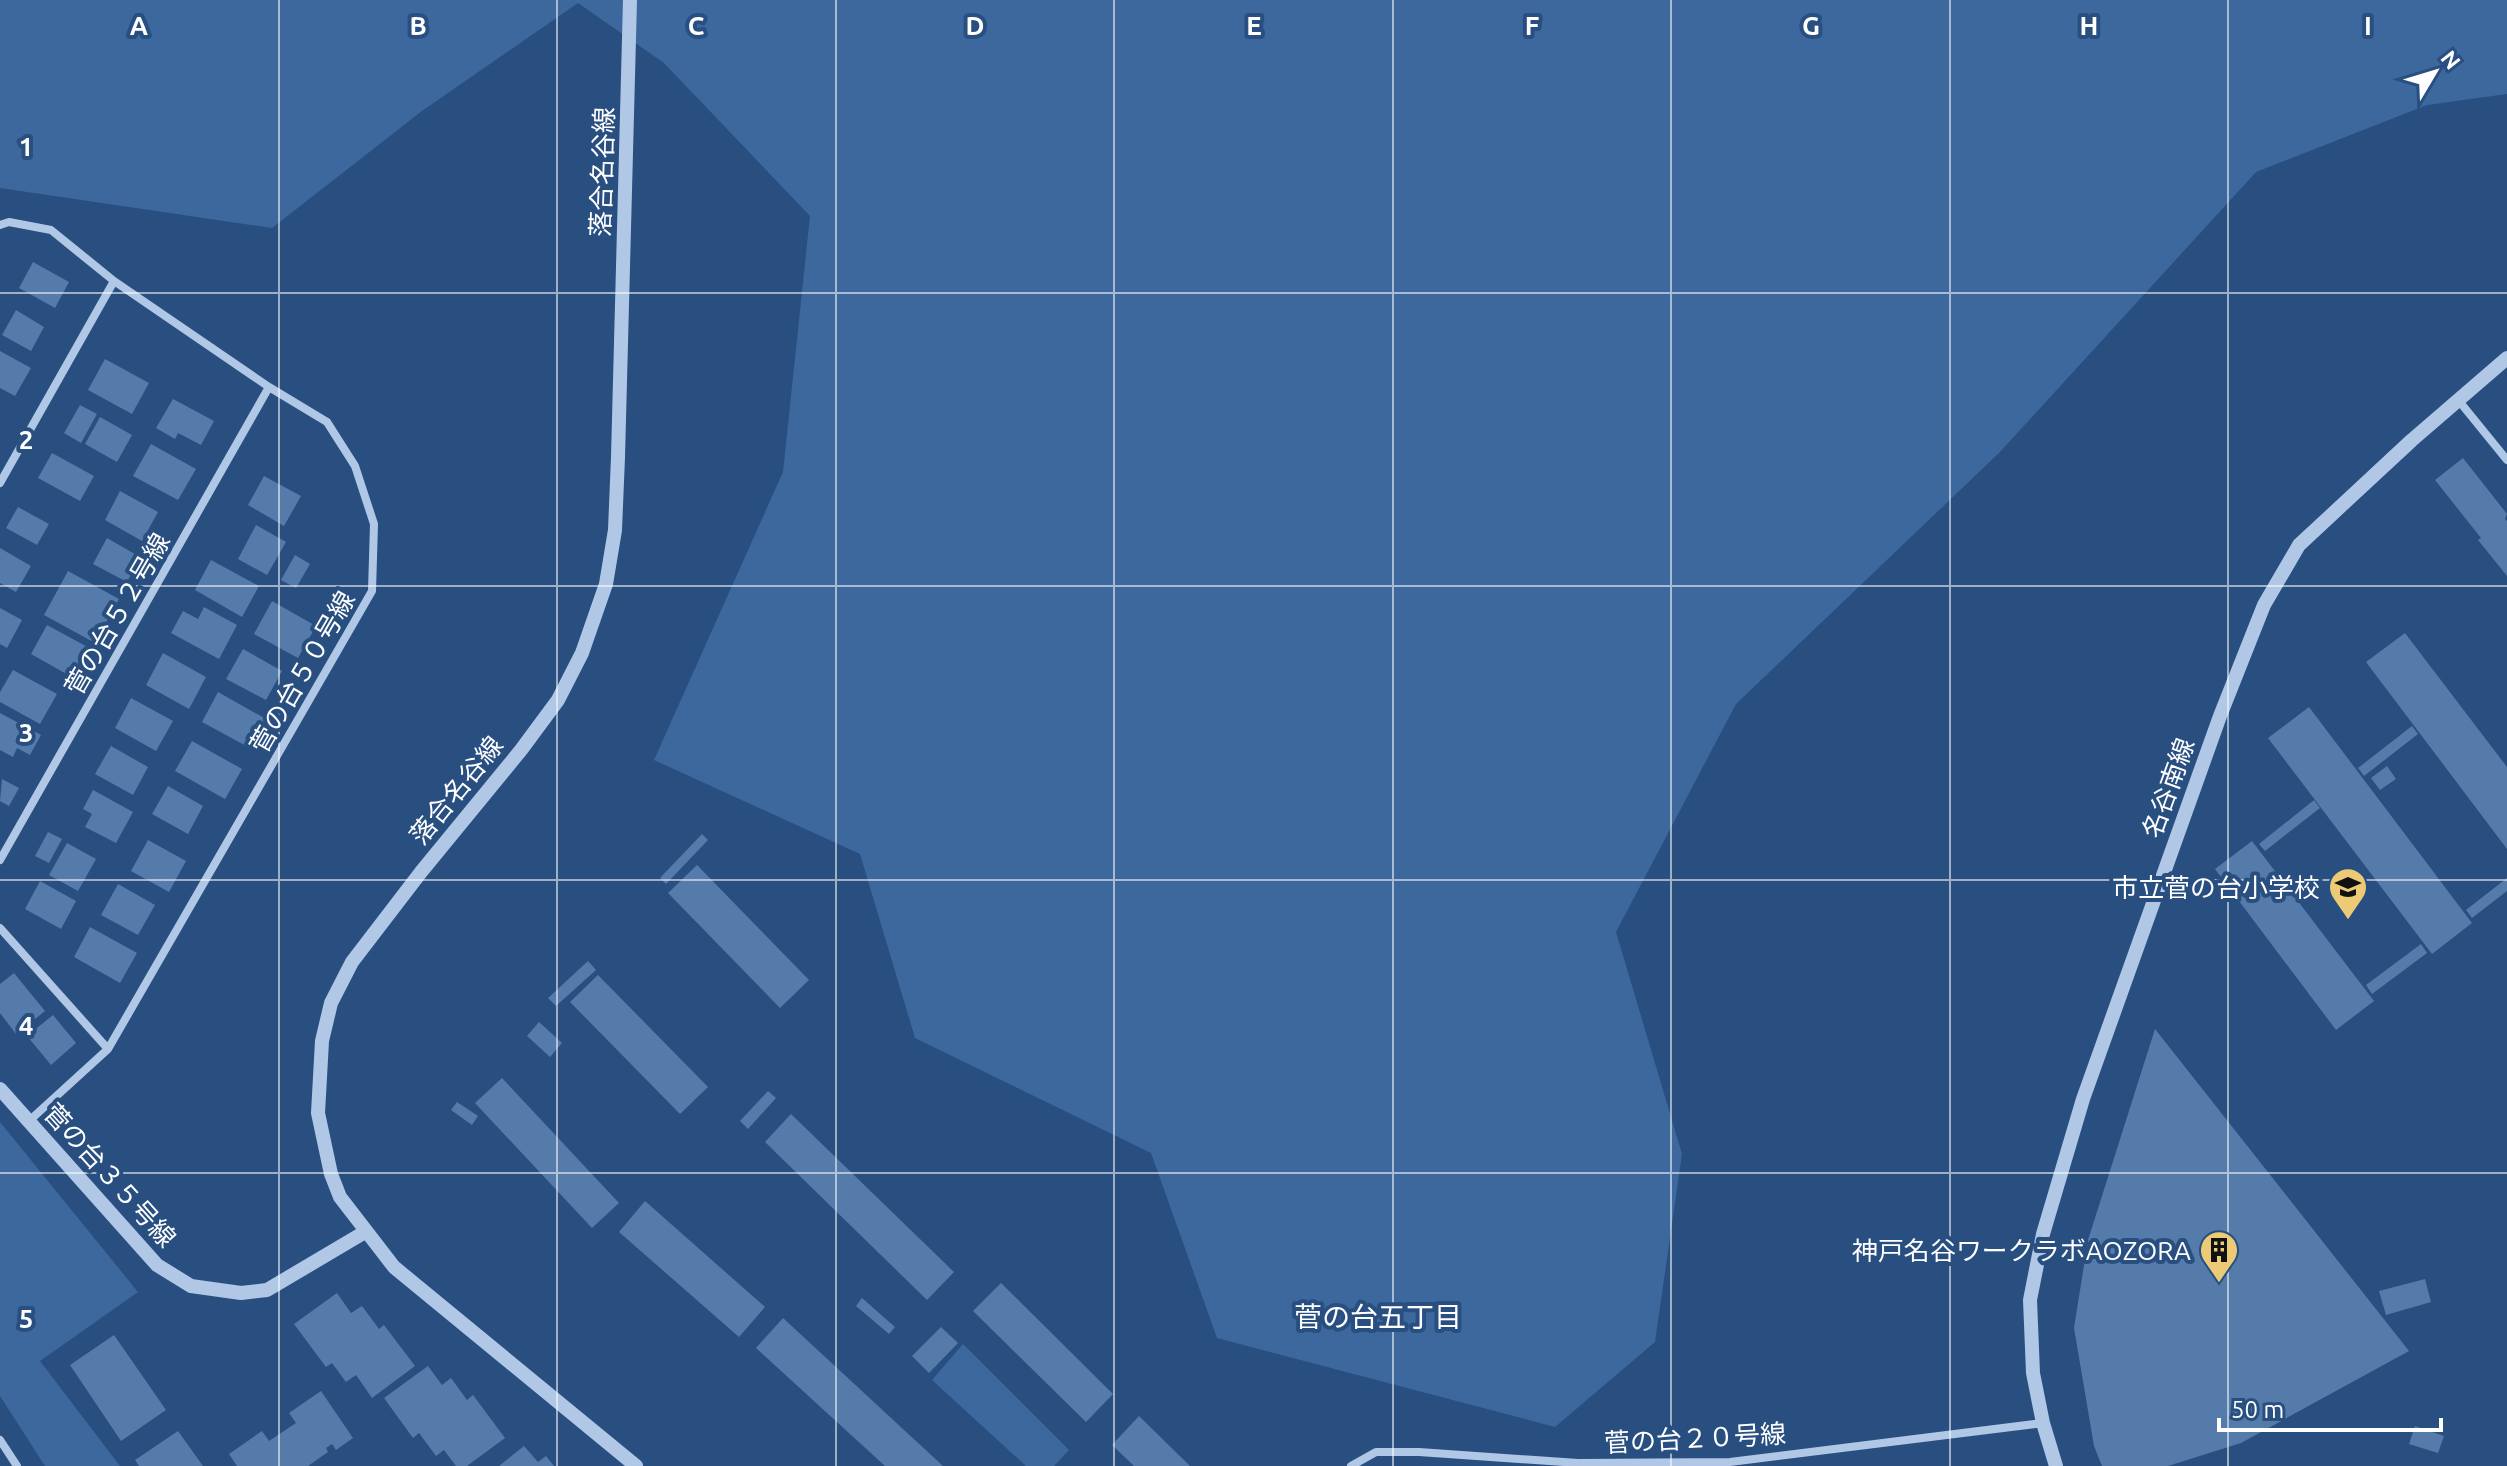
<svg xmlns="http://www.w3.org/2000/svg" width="2507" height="1466" font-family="Ubuntu,'Noto Sans JP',sans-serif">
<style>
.green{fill:#3d689d}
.building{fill:#557baa}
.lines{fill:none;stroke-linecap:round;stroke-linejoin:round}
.minor{stroke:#b0c8e6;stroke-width:8}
.tertiary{stroke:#b0c8e6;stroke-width:14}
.grid{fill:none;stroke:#fff;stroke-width:2;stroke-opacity:0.55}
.labels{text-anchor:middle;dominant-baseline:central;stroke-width:8;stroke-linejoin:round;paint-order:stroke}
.street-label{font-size:26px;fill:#fff;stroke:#284f80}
.poi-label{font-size:26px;fill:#fff;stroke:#284f80;text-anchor:end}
.neighbourhood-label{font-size:28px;fill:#fff;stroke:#284f80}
.grid-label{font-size:26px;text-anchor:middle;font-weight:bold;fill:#fff;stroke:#284f80;stroke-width:8;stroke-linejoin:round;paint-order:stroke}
</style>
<rect width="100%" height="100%" fill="#284f80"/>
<path class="green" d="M 0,0 L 2507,0 L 2507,94 L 2427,105 L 2256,172 L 2000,452 L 1736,704 L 1616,932 L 1682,1154 L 1655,1342 L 1555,1427 L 1217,1338 L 1151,1153 L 915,1038 L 860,854 L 654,760 L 783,472 L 810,216 L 664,63 L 578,3 L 422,111 L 272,228 L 0,188 Z
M 0,1122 L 138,1292 L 40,1361 L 120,1466 L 45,1466 L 0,1396 Z
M 963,1344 L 1069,1450 L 1054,1466 L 1026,1466 L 932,1380 Z"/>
<path class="building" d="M 33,262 L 69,282 L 55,308 L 19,288 Z
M 16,310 L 44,327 L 31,351 L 2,335 Z
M 0,351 L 31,368 L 15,396 L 0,388 Z
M 105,359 L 149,383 L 132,414 L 88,390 Z
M 173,399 L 214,421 L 201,445 L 178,433 L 175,439 L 156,428 Z
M 80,405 L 97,414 L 81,443 L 64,433 Z
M 100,417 L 132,435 L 117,462 L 85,444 Z
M 151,444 L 196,469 L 178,500 L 133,476 Z
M 52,453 L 94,476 L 80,501 L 38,478 Z
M 2463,458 L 2507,514 L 2505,519 L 2507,521 L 2507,576 L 2478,540 L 2481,538 L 2435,480 Z
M 264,476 L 301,496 L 284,526 L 248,505 Z
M 120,491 L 158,512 L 142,541 L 105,520 Z
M 18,507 L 49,524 L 37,545 L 6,528 Z
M 256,525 L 286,542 L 267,575 L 238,559 Z
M 107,538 L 140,557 L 127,582 L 93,564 Z
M 0,548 L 31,566 L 16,592 L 0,583 Z
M 295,555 L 310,564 L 296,588 L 281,580 Z
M 211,560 L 259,586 L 242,617 L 195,590 Z
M 68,571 L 119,599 L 95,643 L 44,615 Z
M 272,601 L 316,626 L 298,658 L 254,634 Z
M 204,607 L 237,625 L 219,659 L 171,633 L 183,611 L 198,619 Z
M 0,608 L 22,620 L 7,648 L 0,644 Z
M 47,625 L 93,650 L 77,680 L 31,654 Z
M 2405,633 L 2507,767 L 2507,849 L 2366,662 Z
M 243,649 L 282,671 L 266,700 L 226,679 Z
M 163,653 L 206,677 L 189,709 L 146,685 Z
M 13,670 L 57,694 L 40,724 L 0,702 L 0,692 Z
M 218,692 L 266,719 L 250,748 L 202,722 Z
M 131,698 L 173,721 L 156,751 L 115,728 Z
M 2309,707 L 2472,923 L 2432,954 L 2268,738 Z
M 0,713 L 41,735 L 30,755 L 17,748 L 13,757 L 0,750 Z
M 2412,726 L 2418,734 L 2364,776 L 2358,768 Z
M 192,741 L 242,769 L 225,799 L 175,771 Z
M 111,746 L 148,767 L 133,795 L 95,774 Z
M 2387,766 L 2396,779 L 2380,790 L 2371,778 Z
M 2,779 L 19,788 L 9,806 L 0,801 Z
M 168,786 L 203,806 L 188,834 L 152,814 Z
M 93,790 L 133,812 L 116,843 L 85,827 L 92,814 L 83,809 Z
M 2314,800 L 2320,808 L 2265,851 L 2259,844 Z
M 48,832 L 62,839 L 49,863 L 35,856 Z
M 702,834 L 708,840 L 666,884 L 660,878 Z
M 148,840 L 186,861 L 169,892 L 131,871 Z
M 2252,841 L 2374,1001 L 2336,1030 L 2215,869 Z
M 67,843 L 96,859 L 78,891 L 49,875 Z
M 697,865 L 809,980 L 780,1008 L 668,893 Z
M 2507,878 L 2507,891 L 2472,918 L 2466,910 Z
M 40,881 L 76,901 L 61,929 L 25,909 Z
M 118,884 L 155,905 L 138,935 L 101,915 Z
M 90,927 L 137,953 L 120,983 L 74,957 Z
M 2421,944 L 2427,953 L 2372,994 L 2366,985 Z
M 588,961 L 596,970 L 556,1006 L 548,998 Z
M 14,973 L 45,1011 L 16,1034 L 0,1013 L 0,984 Z
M 598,975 L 708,1087 L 680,1114 L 570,1002 Z
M 53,1015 L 76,1043 L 51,1065 L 27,1036 Z
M 539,1022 L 562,1043 L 550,1057 L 527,1036 Z
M 2155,1029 L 2409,1351 L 2241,1443 L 2168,1466 L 2102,1466 L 2094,1446 L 2074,1328 L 2088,1240 Z
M 502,1078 L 619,1203 L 592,1228 L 475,1103 Z
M 768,1091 L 776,1098 L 748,1129 L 740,1121 Z
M 457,1102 L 478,1116 L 472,1125 L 451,1110 Z
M 791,1114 L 954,1272 L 927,1300 L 765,1142 Z
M 645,1201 L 765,1307 L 739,1337 L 619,1232 Z
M 2425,1279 L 2431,1302 L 2386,1315 L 2379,1291 Z
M 1001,1283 L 1113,1394 L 1086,1422 L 973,1311 Z
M 337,1293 L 351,1313 L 362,1306 L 379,1329 L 384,1325 L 415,1366 L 372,1398 L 356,1375 L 346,1382 L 332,1363 L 326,1367 L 294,1324 Z
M 862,1298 L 895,1327 L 889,1334 L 856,1306 Z
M 783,1318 L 943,1466 L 885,1466 L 756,1348 Z
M 941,1327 L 958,1343 L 929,1373 L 912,1356 Z
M 114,1335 L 166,1410 L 121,1441 L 70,1365 Z
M 428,1366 L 442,1385 L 451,1378 L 467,1400 L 473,1395 L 505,1438 L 467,1466 L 456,1466 L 444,1450 L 436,1456 L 419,1433 L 413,1438 L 384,1398 Z
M 321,1391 L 353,1438 L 336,1450 L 332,1444 L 326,1448 L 328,1452 L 308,1466 L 237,1466 L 229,1454 L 262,1431 L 269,1441 L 296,1423 L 289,1413 Z
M 1139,1416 L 1190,1466 L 1134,1466 L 1112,1445 Z
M 2415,1426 L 2444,1436 L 2438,1453 L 2409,1444 Z
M 178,1431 L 203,1466 L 139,1466 L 135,1460 Z
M 524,1446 L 538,1462 L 546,1456 L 554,1466 L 499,1466 Z"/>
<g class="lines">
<path class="minor" d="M 0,225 L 9,222 L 51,230 L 114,281 L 269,387 L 327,422 L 355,466 L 374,524 L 372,591 L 108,1049 L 29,1121
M 2459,401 L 2507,460
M 0,483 L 114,281
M 0,860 L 269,387
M 0,928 L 108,1049
M 0,1440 L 17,1466
M 1351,1466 L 1376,1452 L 1419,1452 L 1578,1463 L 1730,1462 L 2043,1423"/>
<path class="tertiary" d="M 630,0 L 618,457 L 615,530 L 606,584 L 582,653 L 558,700 L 521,750 L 421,872 L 352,962 L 331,1003 L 322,1041 L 318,1113 L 331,1174 L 340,1197 L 394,1267 L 636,1466
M 0,1089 L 157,1265 L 191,1286 L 241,1293 L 267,1290 L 365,1232
M 2056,1466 L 2043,1423 L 2033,1373 L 2030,1300 L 2043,1234 L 2083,1099 L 2220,716 L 2264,605 L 2299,545 L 2412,440 L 2507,358"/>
</g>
<path class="grid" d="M 279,0 L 279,1466M 557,0 L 557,1466M 836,0 L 836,1466M 1114,0 L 1114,1466M 1393,0 L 1393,1466M 1671,0 L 1671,1466M 1950,0 L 1950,1466M 2228,0 L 2228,1466M 0,293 L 2507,293M 0,586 L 2507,586M 0,880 L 2507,880M 0,1173 L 2507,1173"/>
<defs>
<symbol id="school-pin" viewBox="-11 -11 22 30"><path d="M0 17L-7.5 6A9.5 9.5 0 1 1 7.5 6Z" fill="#edca76" stroke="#284f80"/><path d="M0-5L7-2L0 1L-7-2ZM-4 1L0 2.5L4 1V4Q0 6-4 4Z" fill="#111"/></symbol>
<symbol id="building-pin" viewBox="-11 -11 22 30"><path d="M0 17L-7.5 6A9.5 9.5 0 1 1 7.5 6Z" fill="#edca76" stroke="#284f80"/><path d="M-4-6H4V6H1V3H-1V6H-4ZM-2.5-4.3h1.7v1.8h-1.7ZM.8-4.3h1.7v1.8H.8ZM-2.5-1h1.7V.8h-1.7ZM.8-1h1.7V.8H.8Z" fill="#111"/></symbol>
</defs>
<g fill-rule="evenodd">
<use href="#school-pin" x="2326" y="865" width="44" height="60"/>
<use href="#building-pin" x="2197" y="1228" width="44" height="60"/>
</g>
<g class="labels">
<g class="street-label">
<text transform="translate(602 172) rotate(-88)">落合名谷線</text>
<text transform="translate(117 614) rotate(-60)">菅の台５２号線</text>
<text transform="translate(302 672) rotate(-60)">菅の台５０号線</text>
<text transform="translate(2168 788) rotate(-70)">名谷南線</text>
<text transform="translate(456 790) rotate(-51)">落合名谷線</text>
<text transform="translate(110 1175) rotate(48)">菅の台３５号線</text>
<text transform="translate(1695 1438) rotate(-3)">菅の台２０号線</text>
</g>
<g class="poi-label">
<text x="2320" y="887">市立菅の台小学校</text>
<text x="2191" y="1250">神戸名谷ワークラボAOZORA</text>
</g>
<g class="neighbourhood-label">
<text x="1378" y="1316">菅の台五丁目</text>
</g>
</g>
<g class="grid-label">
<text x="139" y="35">A</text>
<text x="418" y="35">B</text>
<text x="696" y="35">C</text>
<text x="975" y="35">D</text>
<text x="1254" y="35">E</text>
<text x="1532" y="35">F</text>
<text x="1811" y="35">G</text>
<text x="2089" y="35">H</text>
<text x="2368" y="35">I</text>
<text x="26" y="156">1</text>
<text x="26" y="449">2</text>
<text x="26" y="742">3</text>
<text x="26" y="1035">4</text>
<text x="26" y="1328">5</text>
</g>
<g transform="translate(2435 72) rotate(52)" stroke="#284f80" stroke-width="6" paint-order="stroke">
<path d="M0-6L14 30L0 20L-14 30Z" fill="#ffffff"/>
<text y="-12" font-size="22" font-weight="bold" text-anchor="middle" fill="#ffffff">N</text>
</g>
<path d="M2219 1418v12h222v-12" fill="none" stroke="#ffffff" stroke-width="4"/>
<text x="2231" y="1418" font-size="24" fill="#ffffff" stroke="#284f80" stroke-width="6" paint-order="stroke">50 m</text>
</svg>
